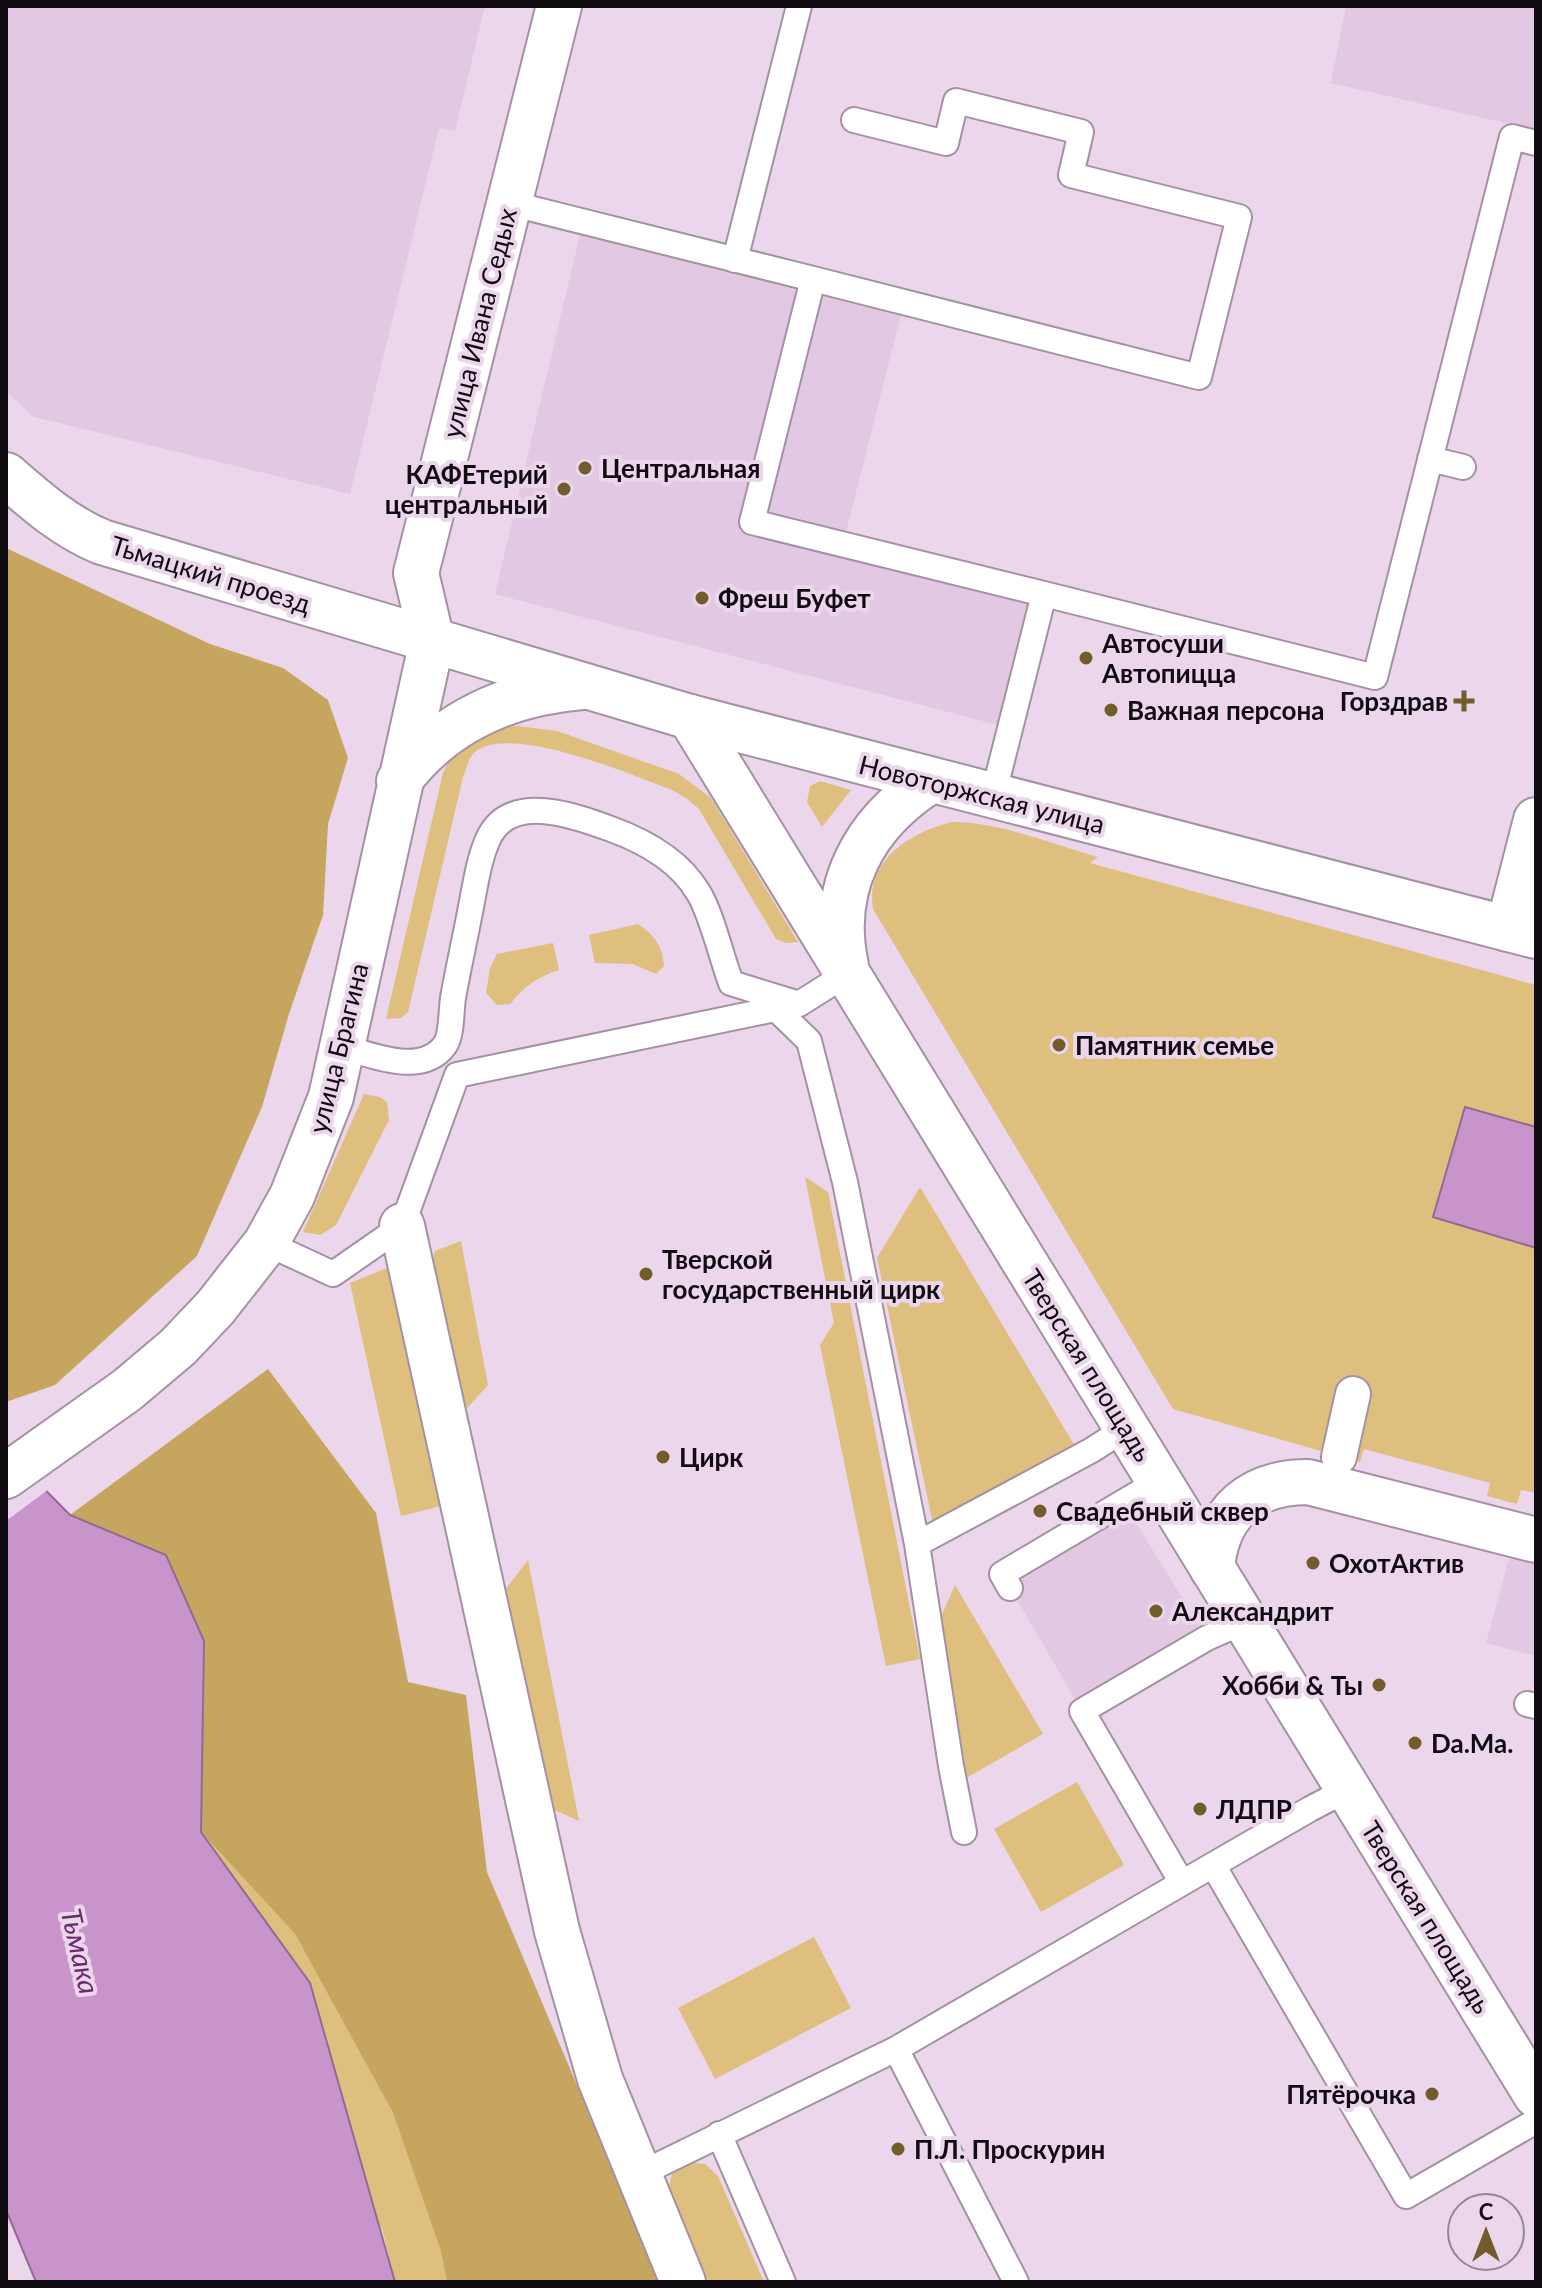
<svg xmlns="http://www.w3.org/2000/svg" width="1542" height="2288" font-family="Lato,sans-serif">
<style>
.built{fill:#e2c8e3}
.green{fill:#debf7d}
.forest{fill:#c6a65f}
.water{fill:#c994cb;stroke:#926b94;stroke-width:2}
.pier{fill:#ebd6eb}
.lines{fill:none;stroke-linecap:round;stroke-linejoin:round}
.service-casing{stroke:#a491a4;stroke-width:28}
.pedestrian-casing{stroke:#a491a4;stroke-width:38}
.minor-casing{stroke:#a491a4;stroke-width:48}
.tertiary-casing{stroke:#a491a4;stroke-width:48}
.secondary-casing{stroke:#a491a4;stroke-width:48}
.service{stroke:#fff;stroke-width:24}
.pedestrian{stroke:#fff;stroke-width:34}
.minor{stroke:#fff;stroke-width:44}
.tertiary{stroke:#fff;stroke-width:44}
.secondary{stroke:#fff;stroke-width:44}
.poi-dot{fill:#725c2c;stroke:#ebd6eb;stroke-width:3}
.labels{text-anchor:middle;dominant-baseline:central;stroke-width:8;stroke-linejoin:round;paint-order:stroke}
.street-label{font-size:26px;fill:#110b12;stroke:#ebd6eb}
.poi-label{font-size:26px;font-weight:bold;fill:#110b12;stroke:#ebd6eb;text-anchor:start}
.water-label{font-size:28px;font-style:italic;fill:#692a6d;stroke:#ebd6eb}
</style>
<rect width="100%" height="100%" fill="#ebd6eb"/>
<path class="built" d="M 6,6 L 485,6 L 455,131 L 439,128 L 350,494 L 34,417 L 6,391 Z
M 1346,6 L 1536,6 L 1536,130 L 1331,83 Z
M 583,222 L 904,303 L 843,544 L 1044,594 L 1010,728 L 495,594 Z
M 1123,1502 L 1207,1638 L 1082,1711 L 1002,1574 Z
M 1511,1551 L 1536,1557 L 1536,1656 L 1486,1643 Z"/>
<path class="green" d="M 518,726 L 557,731 L 679,774 L 711,798 L 798,942 L 786,943 L 776,939 L 699,809 L 686,798 L 672,790 C 634,776 505,720 473,754 C 468,759 466,770 463,777 L 408,1012 L 401,1018 L 386,1019 L 443,773 C 464,729 469,728 518,726 Z
M 820,781 L 851,790 L 822,827 L 807,802 L 810,786 Z
M 952,822 C 1000,822 1051,844 1098,857 L 1090,863 L 1536,985 L 1536,1493 L 1521,1490 L 1517,1504 L 1487,1496 L 1490,1483 L 1364,1449 L 1360,1462 L 1173,1409 L 873,909 C 865,860 911,832 952,822 Z
M 638,924 C 654,934 663,947 664,966 L 656,974 L 633,964 L 595,963 L 589,935 Z
M 553,943 L 559,970 C 537,977 524,987 510,1004 L 497,1005 L 486,993 L 490,968 L 497,954 Z
M 364,1094 L 380,1097 L 387,1102 L 389,1120 L 336,1225 L 320,1235 L 303,1232 Z
M 805,1177 L 828,1192 L 920,1659 L 886,1666 L 820,1345 L 834,1323 Z
M 920,1187 L 1076,1448 L 933,1524 L 877,1258 Z
M 461,1241 L 488,1385 L 462,1414 L 431,1266 L 435,1251 Z
M 387,1268 L 441,1506 L 401,1516 L 350,1283 Z
M 528,1560 L 579,1821 L 548,1807 L 502,1594 Z
M 955,1585 L 1043,1734 L 956,1784 L 941,1617 Z
M 1077,1782 L 1124,1865 L 1041,1912 L 994,1829 Z
M 201,1832 L 295,1934 L 393,2113 L 442,2251 L 447,2282 L 395,2282 L 383,2232 Z
M 814,1937 L 851,2008 L 715,2079 L 678,2008 Z
M 695,2163 L 705,2164 L 718,2176 L 764,2282 L 704,2282 L 667,2192 L 672,2174 L 686,2164 Z"/>
<path class="forest" d="M 6,548 L 210,644 L 283,668 L 328,700 L 348,758 L 328,824 L 323,915 L 289,1014 L 262,1107 L 197,1256 L 55,1385 L 6,1402 Z
M 268,1369 L 376,1513 L 408,1682 L 466,1695 L 487,1872 L 660,2282 L 447,2282 L 441,2251 L 393,2113 L 295,1934 L 201,1832 L 204,1641 L 70,1515 Z"/>
<path class="water" d="M 1465,1107 L 1536,1127 L 1536,1248 L 1433,1217 Z
M 6,1450 L 70,1515 L 166,1555 L 204,1641 L 201,1832 L 310,1983 L 395,2282 L 36,2282 L 6,2210 Z"/>
<path class="pier" d="M 6,1446 L 49,1489 L 6,1521 Z"/>
<g class="lines">
<defs>
<path id="service" d="M 854,120 L 946,143 L 956,101 L 1081,132 L 1071,175 L 1239,217 L 1199,377 L 813,279 L 752,522 L 1044,594 L 993,796
M 509,203 L 813,279
M 735,260 L 799,6
M 1430,459 L 1463,467
M 1044,594 L 1375,677 L 1512,137 L 1536,143
M 776,1009 L 809,1041 L 845,1182 L 917,1544 L 951,1766 L 964,1832
M 342,1047 C 372,1055 422,1077 445,1045 C 452,1035 451,1011 453,998 C 459,964 467,930 473,896 C 477,876 480,856 489,837 C 511,792 576,816 611,829 C 644,841 679,860 698,892 C 711,912 722,959 731,983 L 799,1004
M 266,1243 L 333,1274 L 402,1226 L 457,1075 L 799,1004 L 848,973
M 917,1544 L 1092,1450 L 1126,1428
M 1010,1588 L 1002,1574 L 1159,1481
M 1245,1621 L 1207,1638 L 1082,1711 L 1182,1883 L 1213,1865 L 1406,2196 L 1536,2121
M 1527,1704 L 1536,1706
M 1213,1865 L 1310,1809 L 1348,1789
M 896,2049 L 1182,1883
M 719,2134 L 783,2282
M 638,2175 L 896,2049 L 1016,2282"/>
<path id="pedestrian" d="M 1339,1457 L 1353,1394"/>
<path id="minor" d="M 432,641 L 416,573 L 559,6
M 690,717 L 1536,2095
M 1508,929 L 1536,820
M 846,966 C 829,887 864,823 930,781
M 402,1226 L 557,1931 L 600,2079 L 683,2282
M 1212,1568 C 1217,1511 1252,1482 1308,1482 L 1536,1540"/>
<path id="tertiary" d="M 399,781 C 444,721 509,693 582,687
M 6,1476 L 127,1390 L 178,1347 L 215,1308 L 266,1243 L 292,1196 L 331,1097 L 432,641"/>
<path id="secondary" d="M 6,475 C 36,501 65,527 102,542 L 690,717 L 1536,936"/>
</defs>
<use href="#service" class="service-casing"/>
<use href="#pedestrian" class="pedestrian-casing"/>
<use href="#minor" class="minor-casing"/>
<use href="#tertiary" class="tertiary-casing"/>
<use href="#secondary" class="secondary-casing"/>
<use href="#service" class="service"/>
<use href="#pedestrian" class="pedestrian"/>
<use href="#minor" class="minor"/>
<use href="#tertiary" class="tertiary"/>
<use href="#secondary" class="secondary"/>
</g>
<g class="poi-dot">
<circle cx="585" cy="468" r="8"/>
<circle cx="564" cy="489" r="8"/>
<circle cx="702" cy="598" r="8"/>
<circle cx="1086" cy="658" r="8"/>
<path d="M1460 689h8v8h8v8h-8v8h-8v-8h-8v-8h8z"/>
<circle cx="1111" cy="710" r="8"/>
<circle cx="1059" cy="1045" r="8"/>
<circle cx="646" cy="1274" r="8"/>
<circle cx="663" cy="1457" r="8"/>
<circle cx="1040" cy="1511" r="8"/>
<circle cx="1313" cy="1563" r="8"/>
<circle cx="1156" cy="1611" r="8"/>
<circle cx="1379" cy="1685" r="8"/>
<circle cx="1415" cy="1743" r="8"/>
<circle cx="1200" cy="1809" r="8"/>
<circle cx="1432" cy="2094" r="8"/>
<circle cx="898" cy="2149" r="8"/>
</g>
<g class="labels">
<g class="street-label">
<text transform="translate(479 323) rotate(-76)">улица Ивана Седых</text>
<text transform="translate(211 574) rotate(17)">Тьмацкий проезд</text>
<text transform="translate(982 794) rotate(14)">Новоторжская улица</text>
<text transform="translate(338 1048) rotate(-76)">улица Брагина</text>
<text transform="translate(1088 1365) rotate(58)">Тверская площадь</text>
<text transform="translate(1427 1917) rotate(58)">Тверская площадь</text>
</g>
<g class="poi-label">
<text x="601" y="468">Центральная</text>
<text x="548" y="474" text-anchor="end">КАФЕтерий<tspan x="548" dy="30">центральный</tspan></text>
<text x="718" y="598">Фреш Буфет</text>
<text x="1102" y="643">Автосуши<tspan x="1102" dy="30">Автопицца</tspan></text>
<text x="1448" y="701" text-anchor="end">Горздрав</text>
<text x="1127" y="710">Важная персона</text>
<text x="1075" y="1045">Памятник семье</text>
<text x="662" y="1259">Тверской<tspan x="662" dy="30">государственный цирк</tspan></text>
<text x="679" y="1457">Цирк</text>
<text x="1056" y="1511">Свадебный сквер</text>
<text x="1329" y="1563">ОхотАктив</text>
<text x="1172" y="1611">Александрит</text>
<text x="1363" y="1685" text-anchor="end">Хобби &amp; Ты</text>
<text x="1431" y="1743">Da.Ma.</text>
<text x="1216" y="1809">ЛДПР</text>
<text x="1416" y="2094" text-anchor="end">Пятёрочка</text>
<text x="914" y="2149">П.Л. Проскурин</text>
</g>
<g class="water-label">
<text transform="translate(81 1951) rotate(77)">Тьмака</text>
</g>
</g>
<rect width="1542" height="2288" fill="none" stroke="#110b12" stroke-width="16"/>
<g transform="translate(1486 2232)"><circle r="38" fill="#ebd6eb" stroke="#948594" stroke-width="2"/>
<path d="M0-6L14 30L0 20L-14 30Z" fill="#725c2c"/>
<text y="-12" font-size="22" font-weight="bold" text-anchor="middle" fill="#110b12">С</text>
</g>
</svg>
